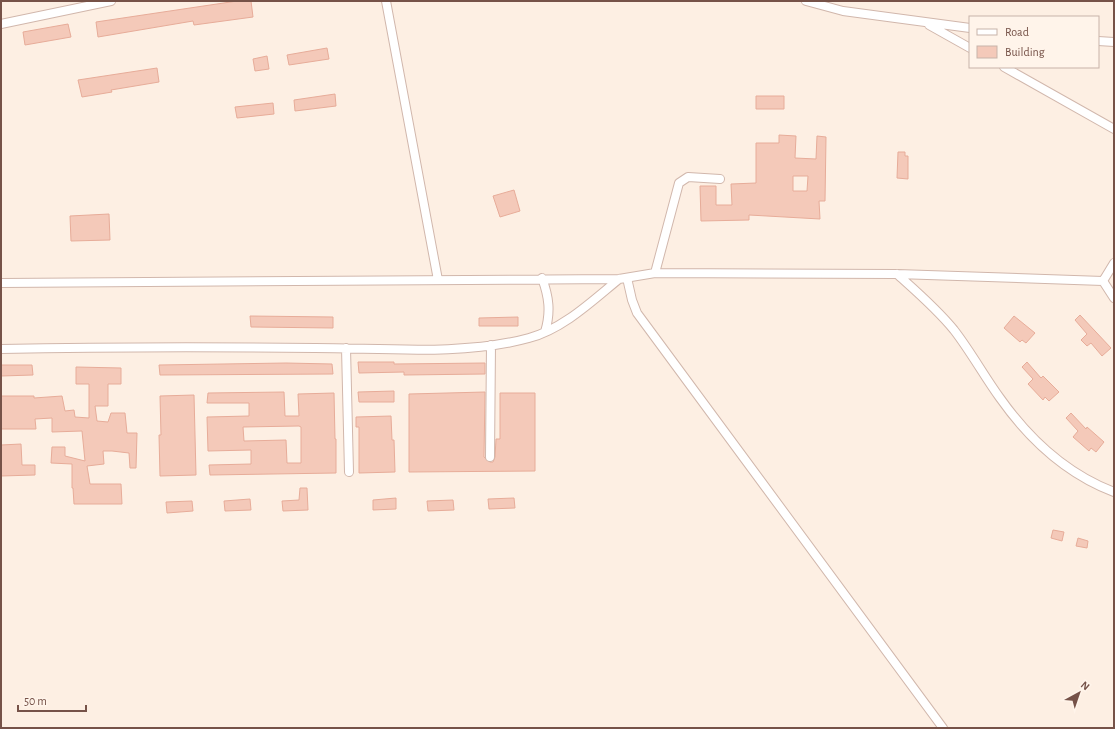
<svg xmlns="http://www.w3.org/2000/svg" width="1115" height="729" font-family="'Alegreya Sans',sans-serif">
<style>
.building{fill:#f4c9b9;stroke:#e7ac99;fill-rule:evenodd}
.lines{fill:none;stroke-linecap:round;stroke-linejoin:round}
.street-casing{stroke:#d1b7ac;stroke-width:10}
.street{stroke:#fff;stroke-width:8}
</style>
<rect width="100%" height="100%" fill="#fdefe3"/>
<path class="building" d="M 237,1 L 251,1 L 253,17 L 194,25 L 193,21 L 98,37 L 96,22 Z
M 68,24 L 71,37 L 25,45 L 23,32 Z
M 327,48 L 329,59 L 289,65 L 287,55 Z
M 267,56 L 269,69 L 255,71 L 253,59 Z
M 157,68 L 159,82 L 111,90 L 112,92 L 82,97 L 78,80 Z
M 335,94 L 336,106 L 295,111 L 294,100 Z
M 756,96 L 784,96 L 784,109 L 756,109 Z
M 273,103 L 274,114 L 237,118 L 235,107 Z
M 779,135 L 796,136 L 795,158 L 816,159 L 817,136 L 826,137 L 825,201 L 819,201 L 820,219 L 749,215 L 749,220 L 701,221 L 700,186 L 716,186 L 716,205 L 732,205 L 731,184 L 756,183 L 756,143 L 779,143 ZM 793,176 L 808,176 L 807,191 L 793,191 Z
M 898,152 L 905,152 L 905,156 L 908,156 L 908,179 L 897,178 Z
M 514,190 L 520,211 L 500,217 L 493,196 Z
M 109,214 L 110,240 L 71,241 L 70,216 Z
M 1080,315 L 1111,348 L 1102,356 L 1091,343 L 1087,346 L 1081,340 L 1087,334 L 1075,320 Z
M 250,316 L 333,317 L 333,328 L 251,327 Z
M 1014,316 L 1035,333 L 1026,343 L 1022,340 L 1020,342 L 1004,328 Z
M 518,317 L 518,326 L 479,326 L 479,318 Z
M 358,362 L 394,362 L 394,364 L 485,363 L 485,374 L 404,375 L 404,372 L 359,373 Z
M 1027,362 L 1041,378 L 1043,376 L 1059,392 L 1049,401 L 1045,397 L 1043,400 L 1028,384 L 1033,379 L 1022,367 Z
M 286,363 L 332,364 L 333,374 L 160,375 L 159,365 Z
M 1,365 L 32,365 L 33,375 L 1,376 Z
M 76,367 L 121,368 L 121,384 L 108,384 L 108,406 L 95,406 L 97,421 L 108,422 L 111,413 L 125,413 L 127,433 L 137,433 L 136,468 L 130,468 L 129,453 L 112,451 L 103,451 L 104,464 L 87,466 L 90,484 L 121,484 L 122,504 L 74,504 L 73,488 L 72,488 L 72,464 L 51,463 L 52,447 L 65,447 L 65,456 L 85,461 L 82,431 L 52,432 L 52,418 L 35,419 L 36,429 L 1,429 L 1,396 L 34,396 L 34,398 L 62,396 L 65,411 L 74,410 L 75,417 L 89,418 L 89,384 L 76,384 Z
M 394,391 L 394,402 L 359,402 L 358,392 Z
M 284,392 L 285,416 L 299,416 L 298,394 L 334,393 L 335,439 L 336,439 L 336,473 L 210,475 L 209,465 L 251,464 L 251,450 L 208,451 L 207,417 L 249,416 L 249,403 L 207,403 L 208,393 ZM 299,426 L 301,427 L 301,463 L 287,463 L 286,440 L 244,441 L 243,427 Z
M 485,392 L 484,457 L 490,462 L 493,462 L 495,457 L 496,439 L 500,439 L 500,393 L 535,393 L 535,471 L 409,472 L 409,394 Z
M 194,395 L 196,475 L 160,476 L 159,435 L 161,435 L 160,396 Z
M 1071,413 L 1086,429 L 1087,427 L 1104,442 L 1096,452 L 1091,448 L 1089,451 L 1073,437 L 1078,431 L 1066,418 Z
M 391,416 L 392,440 L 394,440 L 395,472 L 359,473 L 359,427 L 356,427 L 356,417 Z
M 21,444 L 22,465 L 35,465 L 35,475 L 1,476 L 1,445 Z
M 300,488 L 307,488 L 308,510 L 283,511 L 282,501 L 299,500 Z
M 396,498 L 396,509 L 373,510 L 373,500 Z
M 514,498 L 515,508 L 489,509 L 488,499 Z
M 250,499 L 251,510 L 225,511 L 224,501 Z
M 453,500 L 454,510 L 428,511 L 427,501 Z
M 192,501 L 193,511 L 167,513 L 166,502 Z
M 1053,530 L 1064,532 L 1062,541 L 1051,538 Z
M 1078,538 L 1088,541 L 1087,548 L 1076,546 Z"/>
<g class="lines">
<defs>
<path id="street" d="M 386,1 L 438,280
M 806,1 L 843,11 L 970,28
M 1,24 L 111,1
M 929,25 L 970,48
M 1098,41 L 1114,42
M 1004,67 L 1114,129
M 655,273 L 679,183 L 688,177 L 720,179
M 897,274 C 917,292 937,309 954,330 C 971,352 984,376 1000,398 C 1029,439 1067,474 1114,492
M 542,278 C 549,297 551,312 545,332
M 627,278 L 632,300 L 637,313 L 943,728
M 1103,281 L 1114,298
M 1103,281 L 1114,263
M 1,283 L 619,279 L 655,273 L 897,274 L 1103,281
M 346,348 L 349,472
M 1,349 C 106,347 210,347 315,348 C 382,348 464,356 529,338 C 563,329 592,301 619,279
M 490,457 L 491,345"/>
</defs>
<use href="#street" class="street-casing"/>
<use href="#street" class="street"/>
</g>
<rect width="1115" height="729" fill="none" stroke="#765248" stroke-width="4"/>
<rect x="969" y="16" width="130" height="52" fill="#fff4ea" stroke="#c8b3a9"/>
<rect x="977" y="29" width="20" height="6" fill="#ffffff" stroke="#c8b3a9"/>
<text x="1005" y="36" font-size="12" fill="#765248">Road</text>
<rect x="977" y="46" width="20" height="12" fill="#f4c9b9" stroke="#c8b3a9"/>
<text x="1005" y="56" font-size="12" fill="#765248">Building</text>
<g transform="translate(1079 693) rotate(40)" stroke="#fff4ea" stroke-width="3" paint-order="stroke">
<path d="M0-3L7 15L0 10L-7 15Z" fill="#765248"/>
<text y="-6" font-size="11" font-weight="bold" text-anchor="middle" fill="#765248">N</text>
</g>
<path d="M18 705v6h68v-6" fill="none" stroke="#765248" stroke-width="2"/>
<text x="24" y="705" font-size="12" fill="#765248" stroke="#fff4ea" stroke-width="3" paint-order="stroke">50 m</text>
</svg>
